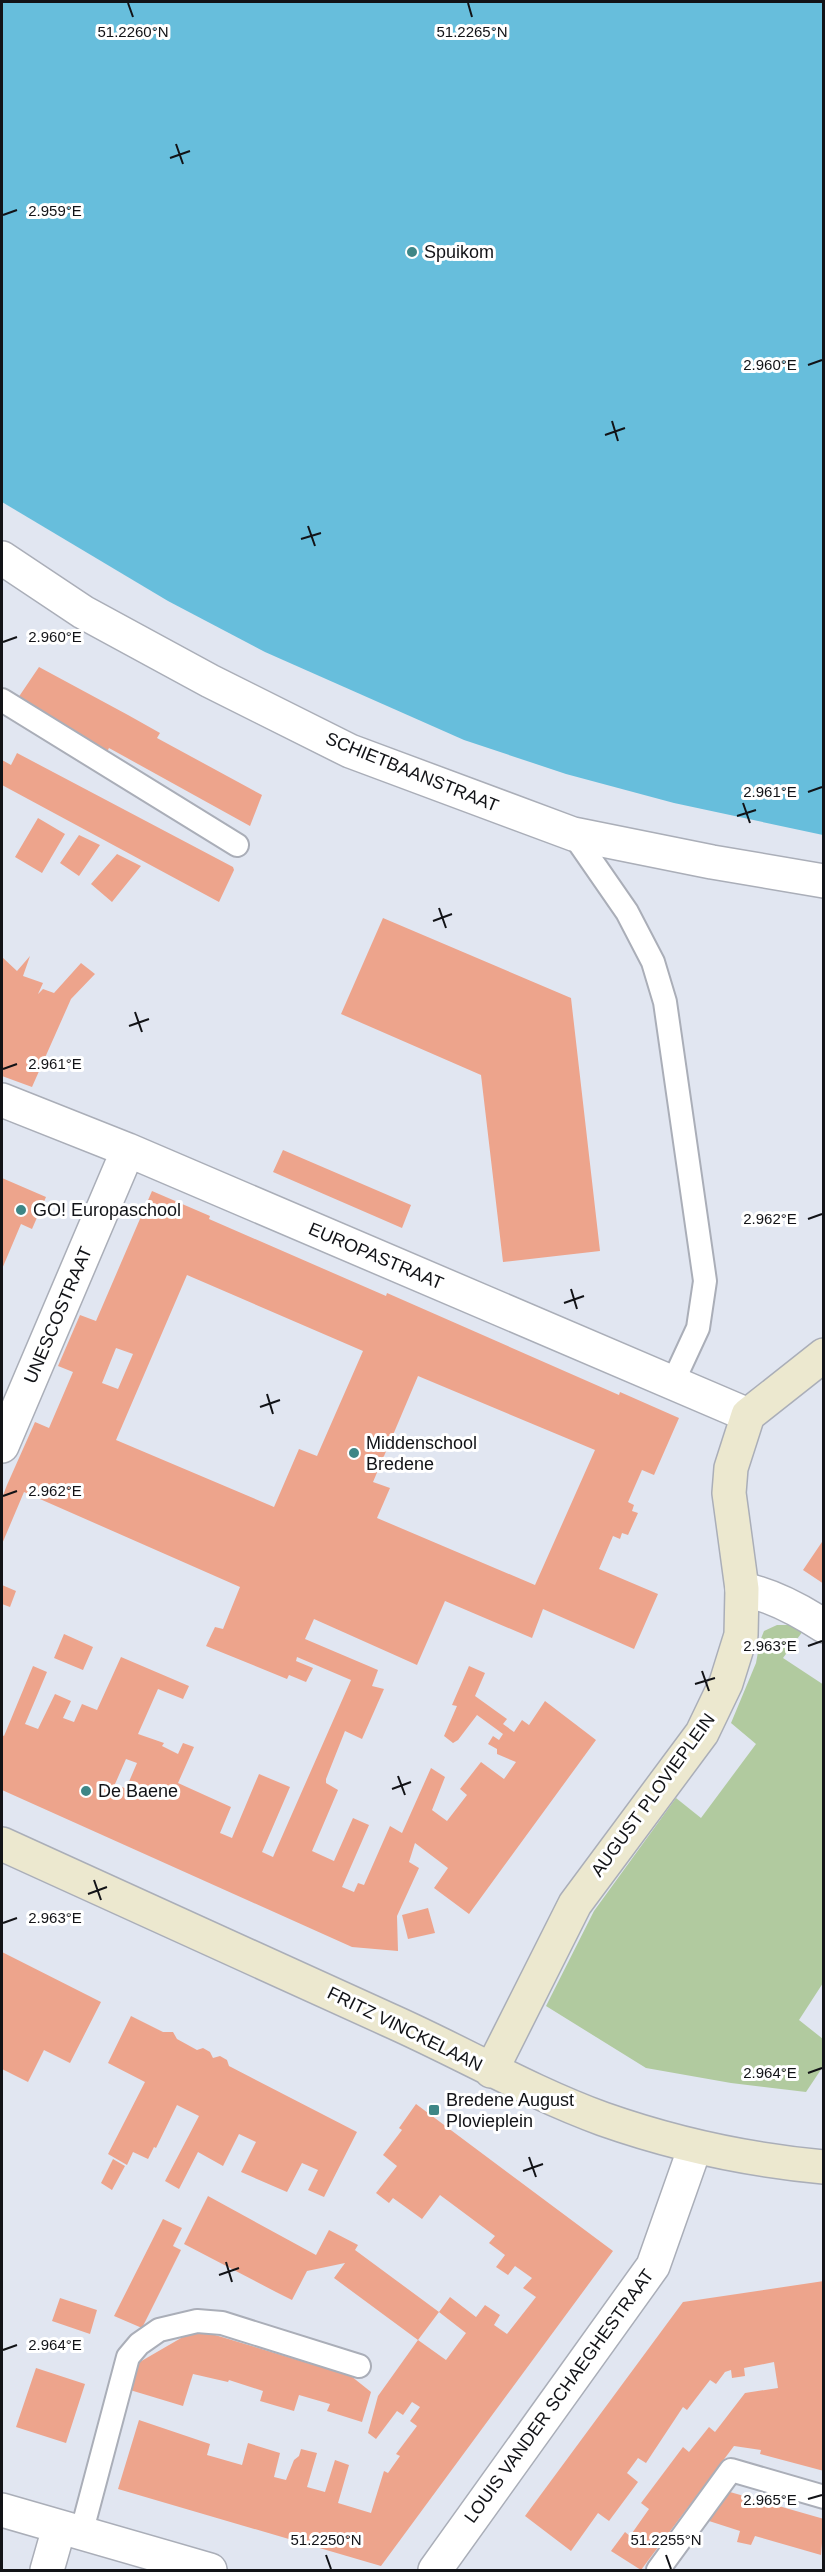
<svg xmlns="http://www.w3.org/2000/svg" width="825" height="2572" font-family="Helvetica,sans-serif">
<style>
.green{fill:#b1ca9f}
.water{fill:#67bedc}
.building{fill:#eda48c;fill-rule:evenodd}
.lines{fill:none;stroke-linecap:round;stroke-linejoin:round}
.lane-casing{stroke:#aaaeb8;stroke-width:26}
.street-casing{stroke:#aaaeb8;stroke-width:36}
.secondary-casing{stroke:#aaaeb8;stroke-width:36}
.lane{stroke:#fff;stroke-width:22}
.street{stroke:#fff;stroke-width:33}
.secondary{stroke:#ece8cf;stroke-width:33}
.ticks{fill:none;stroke:#121317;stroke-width:2}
.poi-dot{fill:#3e8686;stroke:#fff;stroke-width:2}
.labels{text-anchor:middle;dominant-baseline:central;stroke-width:6;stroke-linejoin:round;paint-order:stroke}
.poi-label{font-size:18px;fill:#121317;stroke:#fff;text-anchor:start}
.street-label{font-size:18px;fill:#121317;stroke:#fff}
.ticks-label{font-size:15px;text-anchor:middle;fill:#121317;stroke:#fff;stroke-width:6;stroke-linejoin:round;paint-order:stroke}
</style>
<rect width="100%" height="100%" fill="#e1e6f1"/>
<path class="green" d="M 777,1625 L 790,1625 L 803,1631 L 783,1658 L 824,1685 L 823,1983 L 799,2020 L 823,2039 L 824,2065 L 806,2092 L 731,2083 L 646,2068 L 546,2006 L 594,1911 L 676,1798 L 701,1818 L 756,1744 L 731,1723 L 756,1663 L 760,1641 L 764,1631 Z"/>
<path class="water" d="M 2,2 L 823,2 L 823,835 L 674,803 L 566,774 L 464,740 L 265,652 L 168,601 L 2,502 Z"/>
<path class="building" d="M 39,667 L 128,715 L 160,733 L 157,738 L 262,795 L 250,826 L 109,748 L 107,752 L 18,698 Z
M 17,753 L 233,867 L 234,870 L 219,902 L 2,785 L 2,760 L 11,765 Z
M 38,818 L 65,834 L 42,873 L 15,857 Z
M 79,835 L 100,845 L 79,876 L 60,863 Z
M 117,854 L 141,866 L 112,902 L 91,884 Z
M 383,918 L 571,998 L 600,1251 L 503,1262 L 481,1075 L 341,1014 Z
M 30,956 L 23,976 L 43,983 L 38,994 L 43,989 L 54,993 L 81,963 L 95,974 L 71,999 L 32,1087 L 2,1076 L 2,957 L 17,971 Z
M 283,1150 L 411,1205 L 402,1228 L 273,1172 Z
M 2,1178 L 46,1197 L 32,1229 L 21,1224 L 2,1269 Z
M 152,1191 L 210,1216 L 209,1219 L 386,1296 L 387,1293 L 619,1395 L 620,1392 L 679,1418 L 654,1475 L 642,1470 L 628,1502 L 634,1505 L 632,1511 L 638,1513 L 628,1535 L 622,1533 L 620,1539 L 613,1536 L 599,1569 L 658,1594 L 634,1649 L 543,1609 L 532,1638 L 445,1601 L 417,1665 L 314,1619 L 305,1639 L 378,1670 L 372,1686 L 384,1689 L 362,1739 L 345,1731 L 326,1779 L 326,1783 L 338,1790 L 312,1851 L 334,1861 L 353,1818 L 369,1825 L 342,1887 L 354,1892 L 358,1883 L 364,1885 L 390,1826 L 402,1833 L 431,1768 L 445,1777 L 432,1810 L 447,1821 L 467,1795 L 460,1789 L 481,1762 L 504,1779 L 516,1762 L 497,1754 L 497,1749 L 488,1744 L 493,1736 L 499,1740 L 503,1734 L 477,1715 L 458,1740 L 453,1743 L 444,1736 L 457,1706 L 452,1705 L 469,1666 L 485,1673 L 475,1696 L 507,1719 L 503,1724 L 514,1732 L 522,1720 L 529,1725 L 545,1701 L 596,1740 L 469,1914 L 434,1888 L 448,1868 L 415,1843 L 409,1862 L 419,1868 L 397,1916 L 398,1951 L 352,1947 L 2,1790 L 2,1735 L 4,1736 L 33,1666 L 47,1672 L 25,1724 L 38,1729 L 55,1694 L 71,1701 L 63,1718 L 74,1722 L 82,1704 L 97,1710 L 121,1657 L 189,1686 L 183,1699 L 158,1689 L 138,1734 L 164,1743 L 162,1746 L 178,1754 L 183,1743 L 194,1747 L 178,1783 L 231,1807 L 220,1833 L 232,1838 L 259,1774 L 290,1787 L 262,1852 L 273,1857 L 351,1680 L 297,1657 L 296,1661 L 313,1668 L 306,1682 L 289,1675 L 287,1679 L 206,1646 L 215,1627 L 223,1629 L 240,1587 L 24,1492 L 2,1544 L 2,1498 L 7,1485 L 35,1422 L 49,1428 L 73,1372 L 58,1366 L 80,1315 L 96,1321 ZM 187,1275 L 363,1351 L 317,1456 L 299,1449 L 274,1507 L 116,1440 ZM 116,1348 L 133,1354 L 118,1389 L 102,1383 ZM 418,1376 L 595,1450 L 535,1585 L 377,1518 L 390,1488 L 373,1482 ZM 126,1759 L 137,1763 L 128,1784 L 131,1786 L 129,1790 L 115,1784 Z
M 824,1539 L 824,1584 L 803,1570 Z
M 2,1585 L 16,1591 L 10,1607 L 2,1604 Z
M 64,1634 L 93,1647 L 83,1670 L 54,1658 Z
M 428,1908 L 435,1933 L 408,1939 L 402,1915 Z
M 2,1952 L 101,2002 L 70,2063 L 44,2050 L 28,2082 L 2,2069 Z
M 131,2016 L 163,2032 L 173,2032 L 177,2039 L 197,2050 L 203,2048 L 210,2052 L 213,2058 L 220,2056 L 227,2060 L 229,2066 L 357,2132 L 324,2197 L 308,2190 L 318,2170 L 302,2163 L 287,2192 L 241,2172 L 256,2142 L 239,2134 L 223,2166 L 198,2152 L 179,2189 L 165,2181 L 199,2116 L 177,2105 L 156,2148 L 154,2147 L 148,2159 L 133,2152 L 127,2165 L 108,2154 L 145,2082 L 108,2063 Z
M 416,2104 L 613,2251 L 381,2566 L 118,2489 L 139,2420 L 210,2444 L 207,2455 L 242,2465 L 248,2443 L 280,2453 L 274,2477 L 286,2480 L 294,2460 L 299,2456 L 301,2449 L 317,2453 L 307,2487 L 325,2492 L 335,2460 L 349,2465 L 338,2503 L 371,2513 L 384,2471 L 388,2473 L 400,2456 L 396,2454 L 417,2426 L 410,2421 L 420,2407 L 412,2402 L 403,2415 L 397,2411 L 376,2439 L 368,2433 L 378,2396 L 418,2340 L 446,2360 L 466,2333 L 439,2312 L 450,2297 L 476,2317 L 485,2305 L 500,2315 L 494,2325 L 507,2334 L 536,2297 L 523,2288 L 532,2278 L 515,2266 L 508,2275 L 496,2267 L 505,2255 L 489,2243 L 495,2236 L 440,2195 L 422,2219 L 393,2198 L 389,2203 L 376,2193 L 397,2166 L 383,2155 L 402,2130 L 399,2128 Z
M 113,2159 L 125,2166 L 112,2190 L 101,2183 Z
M 208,2196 L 316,2255 L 329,2230 L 358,2245 L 355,2250 L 439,2312 L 418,2340 L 334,2278 L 345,2263 L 307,2271 L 292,2300 L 276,2292 L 184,2244 Z
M 163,2219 L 182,2228 L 173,2246 L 181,2250 L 142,2328 L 114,2316 Z
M 824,2281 L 824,2471 L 760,2454 L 761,2450 L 734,2446 L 641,2570 L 611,2551 L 625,2532 L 630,2536 L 649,2509 L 641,2503 L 683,2447 L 689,2452 L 709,2427 L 715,2432 L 745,2393 L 778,2388 L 774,2362 L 744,2368 L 745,2376 L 732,2378 L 731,2370 L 725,2372 L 716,2384 L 710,2380 L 687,2410 L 683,2407 L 646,2463 L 638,2458 L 627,2473 L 638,2482 L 609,2521 L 598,2513 L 571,2551 L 525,2516 L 683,2302 Z
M 60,2298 L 97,2310 L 90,2334 L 52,2321 Z
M 205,2332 L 351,2376 L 371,2392 L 362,2422 L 327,2411 L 330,2404 L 299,2395 L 294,2411 L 260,2401 L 263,2391 L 229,2380 L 228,2382 L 193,2374 L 183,2406 L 130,2390 L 138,2363 L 188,2334 Z
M 36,2368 L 85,2384 L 66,2443 L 16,2427 Z
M 730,2492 L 824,2519 L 821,2555 L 755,2536 L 751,2545 L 737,2542 L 740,2531 L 709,2521 Z"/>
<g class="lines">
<defs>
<path id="lane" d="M 2,700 L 237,845
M 573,834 L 627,912 L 653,962 L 665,1002 L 705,1281 L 698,1328 L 673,1382
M 81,2534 L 128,2357 L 139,2344 L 159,2330 L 197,2321 L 222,2323 L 359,2366
M 658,2570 L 731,2470 L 824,2497"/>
<path id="street" d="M 2,558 L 83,612 L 210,681 L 350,751 L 573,834 L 712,862 L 824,881
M 2,1100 L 128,1150 L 748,1415
M 2,1446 L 128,1150
M 742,1589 C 772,1595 798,1609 824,1626
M 2,2510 L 210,2570
M 47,2570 L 59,2528
M 435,2570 L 653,2266 L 695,2147"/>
<path id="secondary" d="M 2,1844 C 131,1902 260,1961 389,2020 C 461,2052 529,2092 603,2119 C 674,2144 748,2160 824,2167
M 491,2071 L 575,1904 L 702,1733 L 726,1683 L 741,1635 L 742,1589 L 729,1493 L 731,1468 L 748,1415 L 824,1355"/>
</defs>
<use href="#lane" class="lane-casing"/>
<use href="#street" class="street-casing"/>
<use href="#secondary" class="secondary-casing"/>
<use href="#lane" class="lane"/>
<use href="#street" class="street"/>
<use href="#secondary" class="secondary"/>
</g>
<path class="ticks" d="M 128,3 L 133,17M 468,3 L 472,17M 176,144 L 183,164M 170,158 L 190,151M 3,215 L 17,210M 808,365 L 822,360M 612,421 L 618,441M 605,435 L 625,428M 308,526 L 315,546M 301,539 L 321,533M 3,642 L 17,637M 808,792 L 822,787M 743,803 L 750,823M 737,816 L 756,810M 439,908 L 446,928M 433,921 L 452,914M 135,1012 L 142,1032M 129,1026 L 149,1019M 3,1069 L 17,1064M 808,1219 L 822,1214M 571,1289 L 577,1309M 564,1303 L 584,1296M 267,1394 L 273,1414M 260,1407 L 280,1400M 3,1496 L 17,1491M 808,1646 L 822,1641M 702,1671 L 709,1691M 695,1684 L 715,1678M 398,1776 L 405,1795M 392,1789 L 411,1782M 94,1880 L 101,1900M 88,1894 L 107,1887M 3,1923 L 17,1918M 808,2073 L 822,2068M 529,2157 L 536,2177M 523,2171 L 543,2164M 226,2262 L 232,2282M 219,2275 L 239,2268M 3,2350 L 17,2345M 808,2499 L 822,2495M 326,2555 L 331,2569M 666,2555 L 671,2569"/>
<g class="poi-dot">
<circle cx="412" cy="252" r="6"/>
<circle cx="21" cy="1210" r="6"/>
<circle cx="354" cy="1453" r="6"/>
<circle cx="86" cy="1791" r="6"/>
<rect x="428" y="2104" width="12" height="12" rx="3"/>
</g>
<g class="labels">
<g class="poi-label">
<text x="424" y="252">Spuikom</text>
<text x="33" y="1210">GO! Europaschool</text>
<text x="366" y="1443">Middenschool<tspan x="366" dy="21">Bredene</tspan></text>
<text x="98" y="1791">De Baene</text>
<text x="446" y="2100">Bredene August<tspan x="446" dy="21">Plovieplein</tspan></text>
</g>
<g class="street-label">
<text transform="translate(412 772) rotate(22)">SCHIETBAANSTRAAT</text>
<text transform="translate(376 1256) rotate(23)">EUROPASTRAAT</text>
<text transform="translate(58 1315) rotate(-67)">UNESCOSTRAAT</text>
<text transform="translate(653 1795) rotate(-54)">AUGUST PLOVIEPLEIN</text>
<text transform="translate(405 2029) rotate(26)">FRITZ VINCKELAAN</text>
<text transform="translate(559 2396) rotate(-54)">LOUIS VANDER SCHAEGHESTRAAT</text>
</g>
</g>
<g class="ticks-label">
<text x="472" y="37">51.2265°N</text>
<text x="133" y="37">51.2260°N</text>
<text x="55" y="216">2.959°E</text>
<text x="770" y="370">2.960°E</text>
<text x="55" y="642">2.960°E</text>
<text x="770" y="797">2.961°E</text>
<text x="55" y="1069">2.961°E</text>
<text x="770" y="1224">2.962°E</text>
<text x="55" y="1496">2.962°E</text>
<text x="770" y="1651">2.963°E</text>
<text x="55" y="1923">2.963°E</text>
<text x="770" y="2078">2.964°E</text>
<text x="55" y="2350">2.964°E</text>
<text x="770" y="2505">2.965°E</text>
<text x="326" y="2545">51.2250°N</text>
<text x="666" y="2545">51.2255°N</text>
</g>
<rect width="825" height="2572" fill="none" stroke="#121317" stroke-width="6"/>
</svg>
